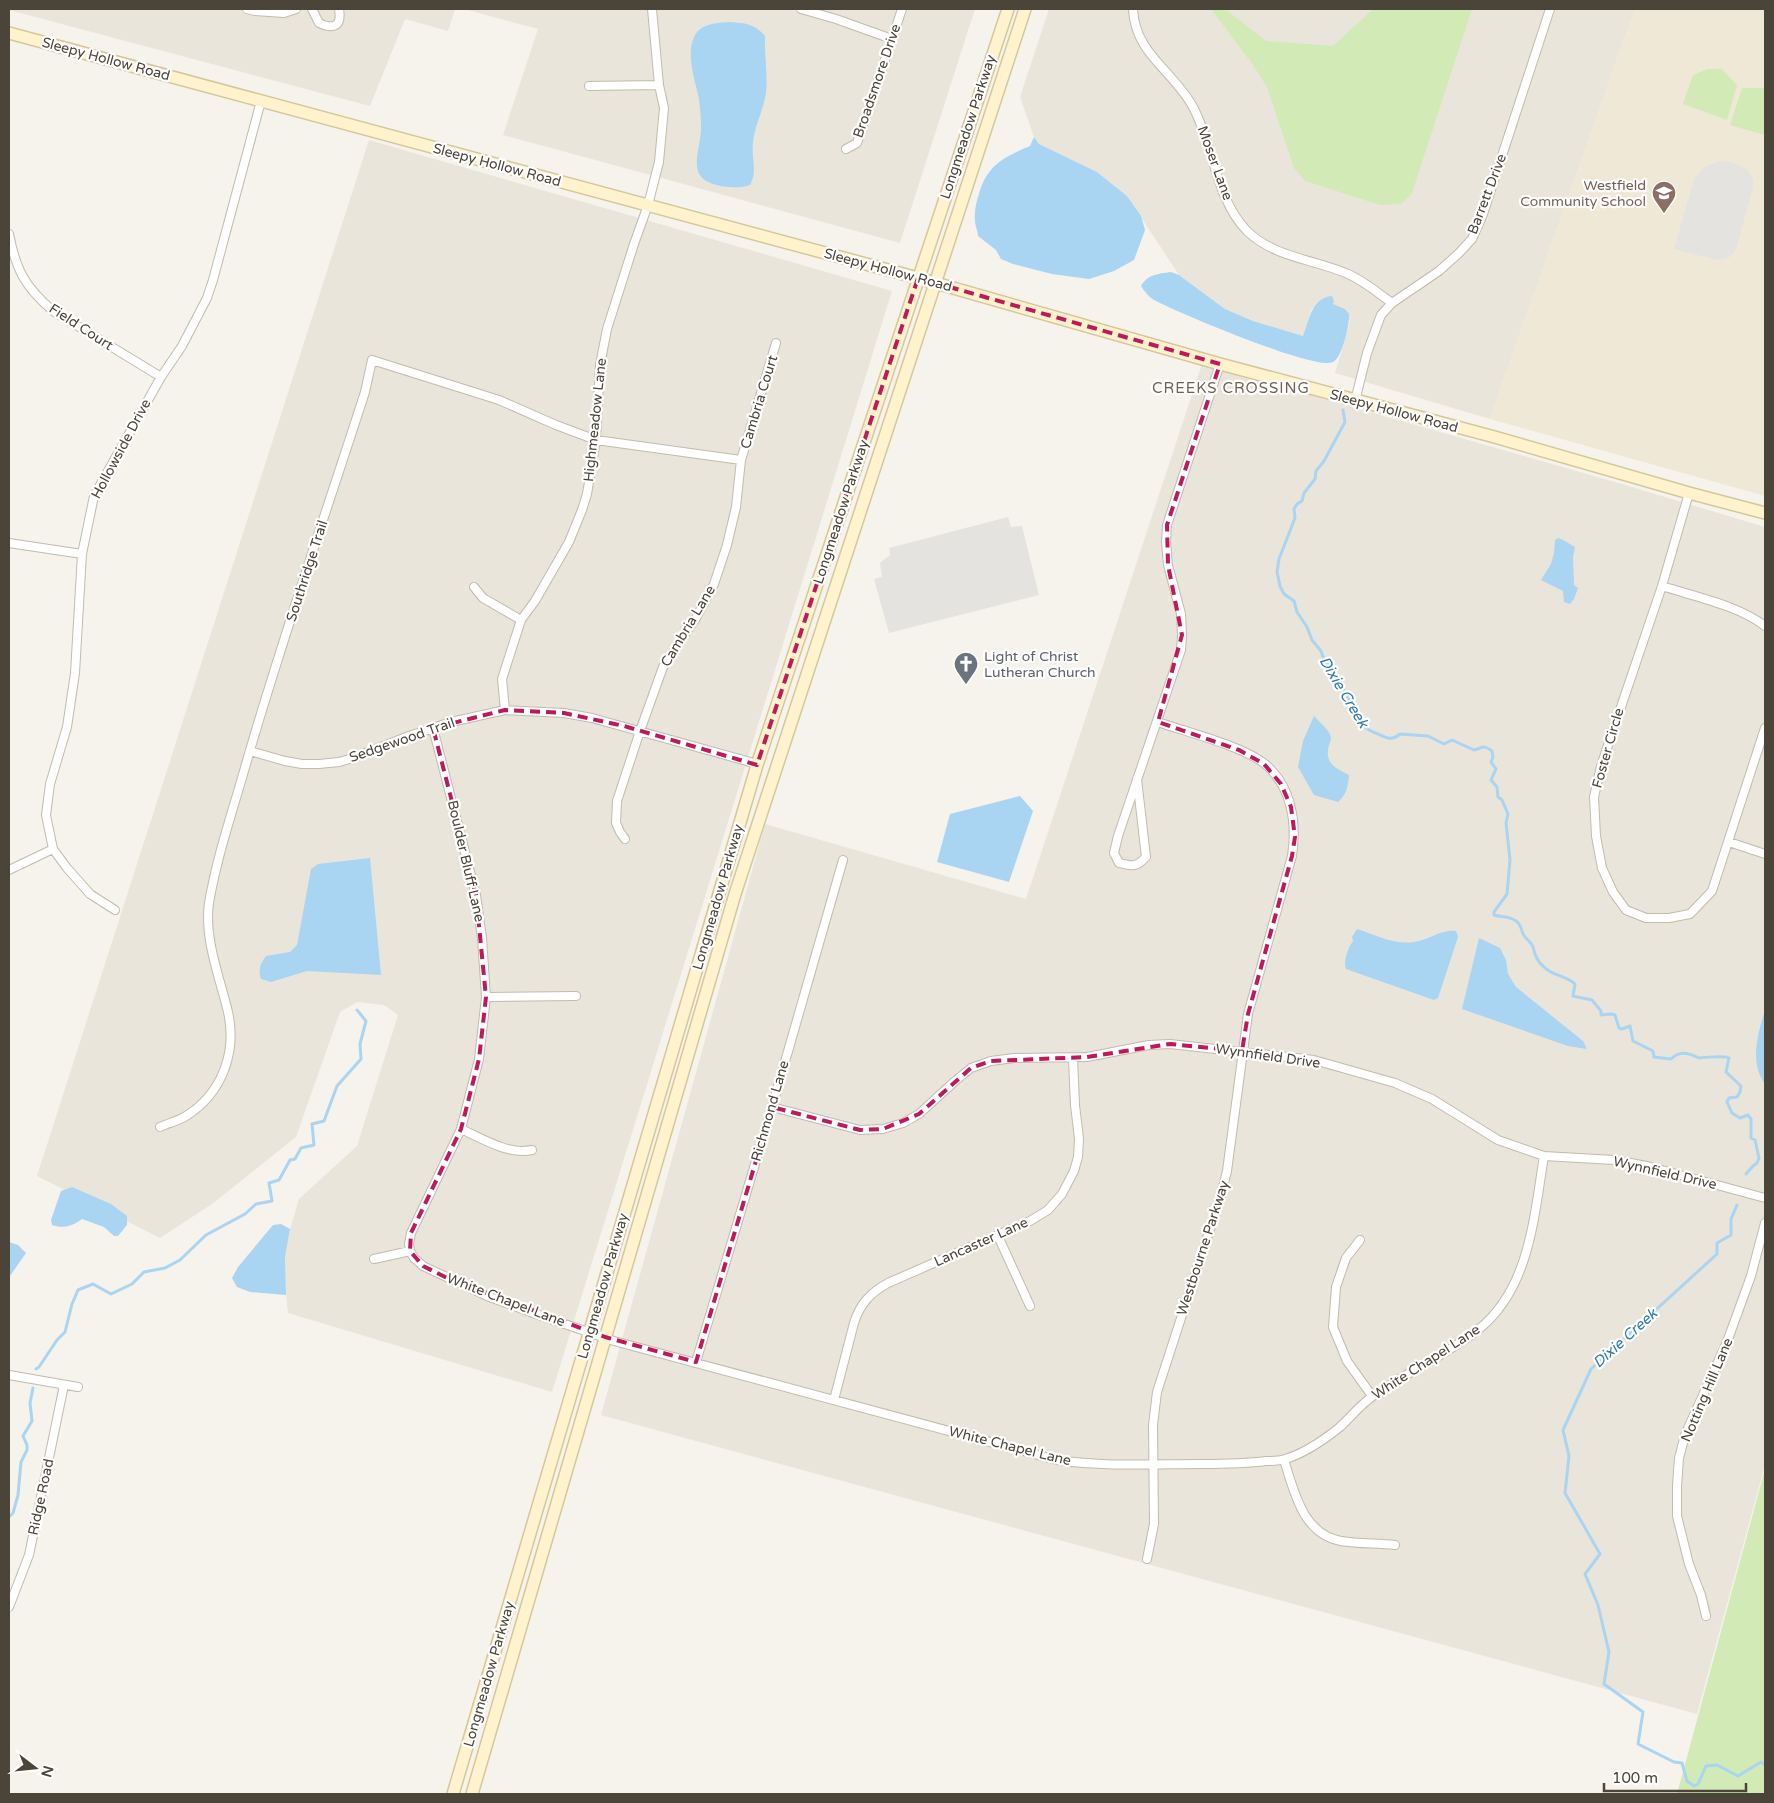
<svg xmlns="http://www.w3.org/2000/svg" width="1774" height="1803" font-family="'Varela Round',sans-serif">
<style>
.residential{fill:#eae5da}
.education{fill:#efe8d6}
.green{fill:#d2eab5}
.parking{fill:#e5e3e0}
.water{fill:#a9d4f2}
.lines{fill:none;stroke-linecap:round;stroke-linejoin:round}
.stream{stroke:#a9d4f2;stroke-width:3}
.street-casing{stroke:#c2bbae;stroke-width:10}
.secondary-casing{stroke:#d6c79b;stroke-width:14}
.street{stroke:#fff;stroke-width:8}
.secondary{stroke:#fff3cd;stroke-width:11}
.marked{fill:none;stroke:#c2185b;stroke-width:4;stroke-dasharray:10 6;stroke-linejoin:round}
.labels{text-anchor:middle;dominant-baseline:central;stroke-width:4.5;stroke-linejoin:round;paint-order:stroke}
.street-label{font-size:14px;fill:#4b4439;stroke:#fff}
.education-label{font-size:14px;fill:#785e54;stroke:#fff;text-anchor:end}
.worship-label{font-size:14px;fill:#5b616d;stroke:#fff;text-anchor:start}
.neighbourhood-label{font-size:15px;letter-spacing:1px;fill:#6e6250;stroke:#fff}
.water-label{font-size:15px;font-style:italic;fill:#2e7ab2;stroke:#fff}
</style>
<rect width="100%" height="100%" fill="#f6f3ec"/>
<path class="residential" d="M 9,9 L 455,9 L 448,31 L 405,19 L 370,106 L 9,10 Z
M 464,9 L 975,9 L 900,243 L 503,135 L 538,29 Z
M 1049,9 L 1635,9 L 1490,419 L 1335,373 L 1350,322 L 1345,309 L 1333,304 L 1312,308 L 1303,336 L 1253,321 L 1225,309 L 1179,275 L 1127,196 L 1097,172 L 1039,144 L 1034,137 L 1020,97 Z
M 369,140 L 892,291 L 552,1392 L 288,1313 L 286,1295 L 285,1257 L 290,1229 L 299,1199 L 357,1146 L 398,1015 L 384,1005 L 357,1002 L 340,1012 L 296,1137 L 212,1204 L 160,1238 L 37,1176 Z
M 1202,364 L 1615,482 L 1765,527 L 1765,1465 L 1697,1714 L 601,1415 L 765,824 L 1026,899 Z"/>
<path class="education" d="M 1635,9 L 1765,9 L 1765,496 L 1490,419 Z"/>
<path class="green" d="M 1211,9 L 1225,9 L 1266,41 L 1333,46 L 1373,9 L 1472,9 L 1412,193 L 1401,204 L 1380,205 L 1305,181 L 1294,168 L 1267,87 L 1253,65 Z
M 1708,69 L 1722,69 L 1737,85 L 1727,120 L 1683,104 L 1693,75 Z
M 1742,88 L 1765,88 L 1765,135 L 1730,125 Z
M 1765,1469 L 1765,1794 L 1677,1794 Z"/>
<path class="parking" d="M 1719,161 L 1732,162 L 1748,170 L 1753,179 L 1753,188 L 1736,249 L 1730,257 L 1716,260 L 1674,249 L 1694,179 L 1703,168 Z
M 1008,517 L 1011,527 L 1022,526 L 1039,595 L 889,633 L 874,579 L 882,577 L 880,563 L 890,555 L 889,548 Z"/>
<path class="water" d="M 730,22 C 745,23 755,24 765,36 C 764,56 769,80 765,98 C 762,113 754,128 753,143 C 751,160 758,170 750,185 C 738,190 707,187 700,175 C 692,164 702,140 701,126 C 701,117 700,108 699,99 C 695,80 685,53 695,35 C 702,23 718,23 730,22 Z
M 1034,137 L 1039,144 L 1097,172 L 1127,196 L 1141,216 L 1145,230 L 1134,260 L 1114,271 L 1089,279 L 1052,274 L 1013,264 L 1001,259 L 996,250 L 978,236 C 978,231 975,226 975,221 C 974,213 976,202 979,194 C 987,165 1004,157 1030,146 Z
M 1171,272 L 1179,275 L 1225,309 L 1253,321 L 1303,336 C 1309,321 1311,298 1332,296 L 1334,301 L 1333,304 L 1345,309 L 1349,314 C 1350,324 1342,358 1333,362 C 1316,371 1176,312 1154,300 C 1148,296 1145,292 1141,286 C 1148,274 1158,274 1171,272 Z
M 1558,538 L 1563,540 L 1575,547 L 1573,557 L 1574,585 L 1578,588 L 1574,599 L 1570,604 L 1564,602 L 1563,591 L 1541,580 L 1551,564 L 1554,553 L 1555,540 Z
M 1314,716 C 1319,722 1330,730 1331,738 C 1331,742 1328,746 1328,750 C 1326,765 1338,769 1349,775 C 1348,786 1347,794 1338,802 L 1314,795 L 1298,767 L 1303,741 Z
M 1020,796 L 1033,811 L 1009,882 L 937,862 L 950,814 Z
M 370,858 L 381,975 L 307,971 L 271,982 L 261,979 C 258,969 260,964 266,956 L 290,952 L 297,945 L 311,869 L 318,864 Z
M 1357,929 C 1375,935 1395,945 1414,942 C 1429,940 1441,929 1456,931 L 1458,937 L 1438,998 L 1434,1000 L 1346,969 C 1343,961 1348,948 1353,941 L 1352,937 Z
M 1479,938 L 1500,948 L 1506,960 L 1508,974 L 1516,987 L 1583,1041 L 1587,1049 L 1568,1046 L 1462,1009 Z
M 1765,1010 L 1765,1084 C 1749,1062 1758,1033 1765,1010 Z
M 72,1187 L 111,1204 L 127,1216 L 127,1225 L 118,1236 L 114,1236 L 104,1227 L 82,1219 C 73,1226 63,1229 52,1225 L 51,1220 L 61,1191 Z
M 281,1224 L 290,1229 L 285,1257 L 286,1295 L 250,1292 L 237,1287 L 232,1278 L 238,1267 L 273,1225 Z
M 9,1242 L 18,1245 L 26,1253 L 10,1276 L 9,1276 Z"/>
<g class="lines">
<path class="stream" d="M 1343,410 L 1345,422 L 1324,461 L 1316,471 L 1315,479 L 1304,493 L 1302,501 L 1297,504 L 1294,509 L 1295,518 L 1279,559 L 1277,572 L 1280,586 L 1284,594 L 1294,601 L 1297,612 L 1307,627 L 1312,640 L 1321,651 L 1324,660 L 1342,685 L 1345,693 L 1354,707 L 1358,709 C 1357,723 1366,730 1378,734 C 1387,738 1392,741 1400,734 L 1428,736 L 1444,744 L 1452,740 L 1474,750 C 1483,748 1482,744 1492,751 L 1493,757 L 1491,762 L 1496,769 L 1491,780 L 1497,787 L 1498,797 L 1502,800 L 1508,814 L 1506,823 L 1510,860 L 1507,894 L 1494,912 L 1494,915 C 1502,918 1506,914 1516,921 C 1521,924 1521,929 1523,934 C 1526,939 1531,942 1533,947 C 1535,955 1537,961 1544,967 C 1552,976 1566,975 1575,984 L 1573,996 L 1592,1000 L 1601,1011 L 1601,1015 L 1611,1014 L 1615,1015 L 1619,1028 L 1622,1029 L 1630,1026 L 1633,1041 L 1653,1051 L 1654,1057 L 1671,1059 C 1680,1050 1689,1053 1699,1058 C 1704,1057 1725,1056 1729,1058 L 1726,1072 L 1741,1086 L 1740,1092 L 1737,1097 L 1729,1098 L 1727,1102 L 1732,1113 L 1740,1118 L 1748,1115 L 1751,1119 L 1751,1138 L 1755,1140 L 1759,1158 L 1757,1163 L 1753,1166 L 1746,1174
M 1737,1205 L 1731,1219 L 1731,1235 L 1717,1243 L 1717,1254 L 1591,1369 L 1563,1430 L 1569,1456 L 1565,1493 L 1600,1554 L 1585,1574 L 1598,1605 L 1609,1652 L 1604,1684 L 1643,1712 L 1638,1744 L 1674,1762 L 1682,1763 L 1687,1781 L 1694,1786 L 1698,1784 L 1706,1766 L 1717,1765 L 1738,1776 L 1761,1762 L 1765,1765
M 36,1369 L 39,1367 L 57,1340 L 65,1332 L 72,1304 L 78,1290 L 93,1284 L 111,1294 L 132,1284 L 144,1272 L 165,1268 L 180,1260 L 206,1235 L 245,1214 L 256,1204 L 272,1201 L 269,1183 L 279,1180 L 290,1160 L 295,1159 L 301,1148 L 314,1145 L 312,1124 L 324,1121 L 337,1086 L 361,1059 L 360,1044 L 366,1021 L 357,1010
M 9,1517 L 13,1513 L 18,1495 L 21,1462 L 27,1450 L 27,1445 L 23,1436 L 32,1421 L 30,1403 L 33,1388"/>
<defs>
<path id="street" d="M 247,9 L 255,11 L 284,13 L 296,9
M 312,9 L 319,23 C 334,30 342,26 339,9
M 801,9 L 836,19 L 892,39
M 1133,9 C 1135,54 1173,70 1193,107 C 1214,146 1215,198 1247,231 C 1275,258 1314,259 1348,274 C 1364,281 1378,293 1392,303
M 589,86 L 659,85
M 846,149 L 857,143 L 902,9
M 9,234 C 16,270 25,287 53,311 L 161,377
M 1355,401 L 1367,353 L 1381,315 L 1392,303 L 1439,271 L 1459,253 L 1472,239 L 1482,217 L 1550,9
M 1689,493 L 1662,586 L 1601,766 L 1594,797 L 1596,836 L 1602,868 L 1613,892 L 1626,910 L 1646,918 L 1669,918 L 1690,914 L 1712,891 L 1765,728
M 9,543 L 82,554
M 1662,586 C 1696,597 1737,605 1765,626
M 474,587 L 483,598 L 521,620
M 505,710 L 502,679 L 521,620 L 535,601 L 569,542 L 582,510 L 587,494 L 596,440 L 600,365 L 607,329 L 634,244 L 648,205 L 659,162 L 664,108 L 659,85 L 652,9
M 433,728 L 476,895 L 482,938 L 486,997 L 479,1059 L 461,1129 L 411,1233 L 409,1244 L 410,1251 L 414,1258 L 423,1266 L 487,1296 L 533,1313 L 614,1341 L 1057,1460 C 1105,1467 1154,1464 1201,1464 C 1223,1464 1244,1464 1266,1461 C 1272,1461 1279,1461 1285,1459 C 1303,1454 1325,1439 1340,1427 C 1351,1417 1361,1404 1373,1396 C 1407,1372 1446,1355 1479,1329 C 1530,1288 1534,1216 1544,1156
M 250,751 L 285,761 L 302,764 L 319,764 L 339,762 L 353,758 L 409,736 L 451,722 L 505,710 L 564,713 L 592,718 L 747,761 L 757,765
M 1137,779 L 1146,857 C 1136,868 1131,866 1119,863 L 1114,853 L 1118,836 L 1181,650 L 1182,635 L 1181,614 L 1168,565 L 1166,542 L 1167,525 L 1220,364
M 625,839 L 620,832 L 616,823 L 617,801 L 640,731 L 663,667 L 696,618 L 714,584 L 727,545 L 736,507 L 741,460 L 776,343
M 1729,842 L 1765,854
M 9,870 L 53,849
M 115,910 L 90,894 L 67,868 L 53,849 L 46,815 L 50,784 L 67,727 L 75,673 L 82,554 L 94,496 L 161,377 L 182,346 L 207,298 L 213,280 L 261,101
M 486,997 L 576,996
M 772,1107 L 860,1130 L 883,1129 L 903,1123 L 919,1114 L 954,1082 L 971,1068 L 991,1061 L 1014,1058 L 1087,1057 L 1149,1045 L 1170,1044 L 1314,1060 L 1395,1083 L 1432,1099 L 1498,1140 L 1544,1156 L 1614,1160 L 1647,1166 L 1765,1198
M 160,1127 C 169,1123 178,1121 186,1116 C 223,1093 238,1050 227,1008 C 219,976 204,937 209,903 C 217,856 233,810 246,764 C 282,639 325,516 365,392 L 372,360 L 499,400 L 556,425 L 596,440 L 741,460
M 461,1129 C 483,1139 508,1155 532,1150
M 998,1236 L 1030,1306
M 1360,1240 L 1346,1258 L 1336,1287 L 1333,1327 L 1347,1361 L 1372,1396
M 374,1259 L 410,1251
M 696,1362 L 772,1107 L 843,860
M 9,1375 L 78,1387
M 834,1400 L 854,1323 C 860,1304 870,1293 888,1283 L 1030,1221 L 1048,1210 L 1062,1194 L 1074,1171 L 1078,1157 L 1079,1139 L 1075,1105 L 1073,1058
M 1284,1460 C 1294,1490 1302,1534 1341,1541 C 1358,1544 1377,1543 1395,1545
M 1147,1559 L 1154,1524 L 1153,1425 L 1157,1392 L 1221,1195 L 1227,1171 L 1248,1014 L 1292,856 C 1297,823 1292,787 1265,764 C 1243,746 1186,732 1158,722
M 9,1607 L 29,1555 L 64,1385
M 1706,1616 L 1701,1595 L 1689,1564 L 1677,1516 L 1677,1486 L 1679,1458 L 1685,1435 L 1727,1342 L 1751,1276 L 1765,1223"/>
<path id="secondary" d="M 9,33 L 918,278 L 1220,364 L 1491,436 L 1689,493 L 1765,513
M 453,1794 L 757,765 L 1008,9
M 472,1794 L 735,894 L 1025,9"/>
</defs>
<use href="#street" class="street-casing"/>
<use href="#secondary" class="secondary-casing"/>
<use href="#street" class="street"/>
<use href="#secondary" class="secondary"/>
</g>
<path class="marked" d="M 918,278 L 1220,364 L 1167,525 L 1168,565 L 1182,635 L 1158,722 L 1239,750 L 1264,764 L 1281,784 L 1291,807 L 1295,837 L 1292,856 L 1248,1014 L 1242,1051 L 1170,1044 L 1087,1057 L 991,1061 L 971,1068 L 919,1114 L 883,1129 L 860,1130 L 772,1107 L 696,1362 L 605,1337 L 449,1279 L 423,1266 L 410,1251 L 411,1233 L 461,1129 L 479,1059 L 486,997 L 476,895 L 433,728 L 505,710 L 564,713 L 624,726 L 757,765 Z"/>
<defs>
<symbol id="school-pin" viewBox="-11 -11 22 30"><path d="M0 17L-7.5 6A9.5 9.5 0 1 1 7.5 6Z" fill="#8d6e63" stroke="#fff"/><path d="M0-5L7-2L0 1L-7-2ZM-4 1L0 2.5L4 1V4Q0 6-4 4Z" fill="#fff"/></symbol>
<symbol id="church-pin" viewBox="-11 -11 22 30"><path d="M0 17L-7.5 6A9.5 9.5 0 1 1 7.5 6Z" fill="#6b7280" stroke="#fff"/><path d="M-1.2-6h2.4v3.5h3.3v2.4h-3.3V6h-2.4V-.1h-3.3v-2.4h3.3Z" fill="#fff"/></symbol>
</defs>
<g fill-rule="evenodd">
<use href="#school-pin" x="1650" y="179" width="28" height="38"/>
<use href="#church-pin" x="952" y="650" width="28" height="38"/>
</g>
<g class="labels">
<g class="street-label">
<text transform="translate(106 59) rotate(15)">Sleepy Hollow Road</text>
<text transform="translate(877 81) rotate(-71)">Broadsmore Drive</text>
<text transform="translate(968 127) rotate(-72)">Longmeadow Parkway</text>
<text transform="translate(1215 163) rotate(70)">Moser Lane</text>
<text transform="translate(497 165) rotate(15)">Sleepy Hollow Road</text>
<text transform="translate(1487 194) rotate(-69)">Barrett Drive</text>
<text transform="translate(888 270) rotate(15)">Sleepy Hollow Road</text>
<text transform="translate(81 327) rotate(33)">Field Court</text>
<text transform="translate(759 402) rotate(-73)">Cambria Court</text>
<text transform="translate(1394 411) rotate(15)">Sleepy Hollow Road</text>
<text transform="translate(595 420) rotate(-84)">Highmeadow Lane</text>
<text transform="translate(121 449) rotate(-62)">Hollowside Drive</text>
<text transform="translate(841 512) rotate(-72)">Longmeadow Parkway</text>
<text transform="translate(307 571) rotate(-72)">Southridge Trail</text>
<text transform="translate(688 626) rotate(-59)">Cambria Lane</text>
<text transform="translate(402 740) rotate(-19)">Sedgewood Trail</text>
<text transform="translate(1608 748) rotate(-74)">Foster Circle</text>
<text transform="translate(466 861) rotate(77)">Boulder Bluff Lane</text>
<text transform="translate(718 897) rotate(-74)">Longmeadow Parkway</text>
<text transform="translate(1268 1056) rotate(8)">Wynnfield Drive</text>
<text transform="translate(770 1111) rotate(-74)">Richmond Lane</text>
<text transform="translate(1665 1173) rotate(13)">Wynnfield Drive</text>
<text transform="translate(981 1242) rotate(-24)">Lancaster Lane</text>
<text transform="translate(1203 1248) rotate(-72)">Westbourne Parkway</text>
<text transform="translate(603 1286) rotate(-74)">Longmeadow Parkway</text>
<text transform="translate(506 1300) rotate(21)">White Chapel Lane</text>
<text transform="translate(1426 1362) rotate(-33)">White Chapel Lane</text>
<text transform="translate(1707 1390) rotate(-67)">Notting Hill Lane</text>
<text transform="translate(1010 1446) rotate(14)">White Chapel Lane</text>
<text transform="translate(41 1497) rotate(-78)">Ridge Road</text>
<text transform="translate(489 1674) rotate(-74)">Longmeadow Parkway</text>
</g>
<g class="education-label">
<text x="1646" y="185">Westfield<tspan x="1646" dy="16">Community School</tspan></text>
</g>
<g class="worship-label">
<text x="984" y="656">Light of Christ<tspan x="984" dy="16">Lutheran Church</tspan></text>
</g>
<g class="neighbourhood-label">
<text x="1231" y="388">CREEKS CROSSING</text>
</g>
<g class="water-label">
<text transform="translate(1344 692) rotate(59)">Dixie Creek</text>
<text transform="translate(1625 1338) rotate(-42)">Dixie Creek</text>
</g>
</g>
<rect width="1774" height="1803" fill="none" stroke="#4b4439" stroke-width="20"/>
<g transform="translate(35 1768) rotate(106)" stroke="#ffffff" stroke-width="4" paint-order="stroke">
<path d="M0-4L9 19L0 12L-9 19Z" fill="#4b4439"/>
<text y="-8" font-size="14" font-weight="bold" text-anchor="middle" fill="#4b4439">N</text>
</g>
<path d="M1604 1783v8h142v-8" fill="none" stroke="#4b4439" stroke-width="2.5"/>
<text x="1612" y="1783" font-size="15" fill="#4b4439" stroke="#ffffff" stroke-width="4" paint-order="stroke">100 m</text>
</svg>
